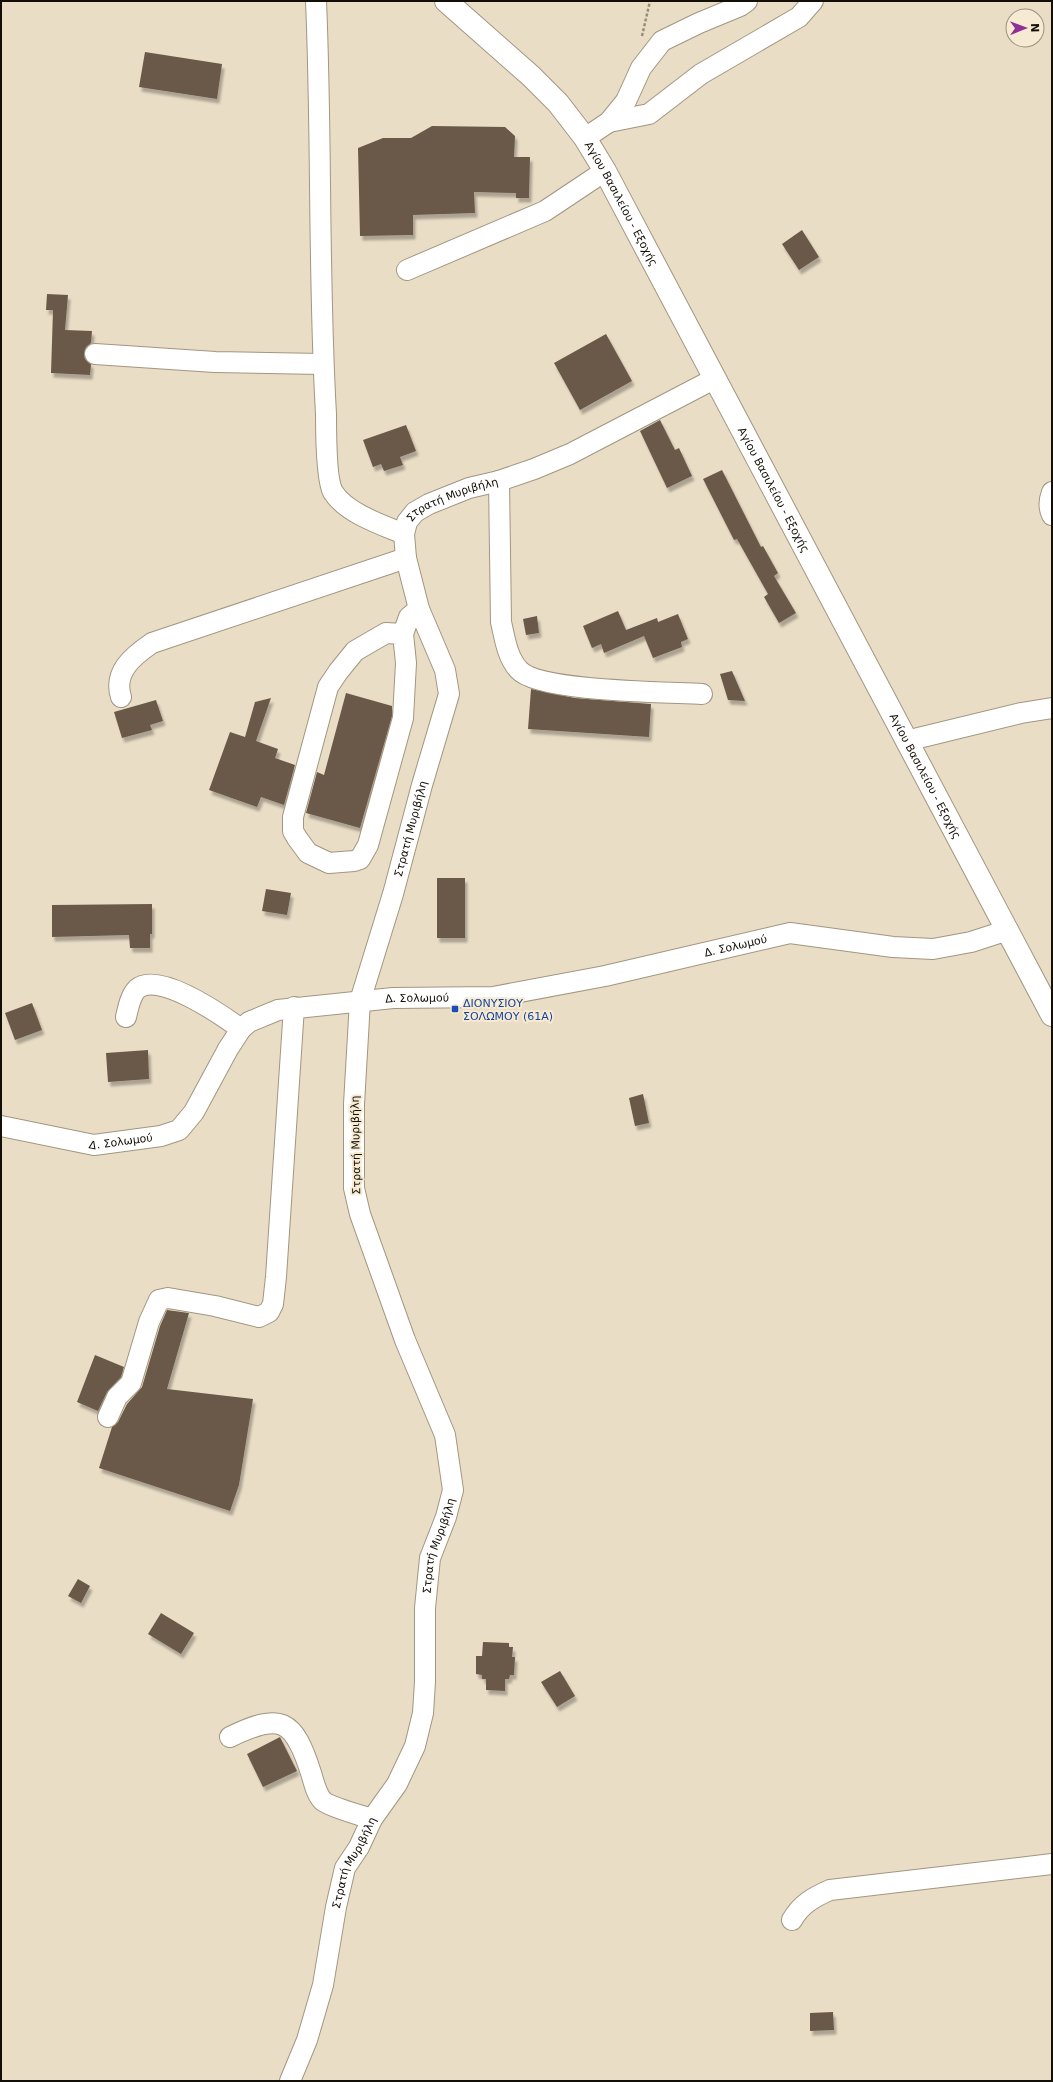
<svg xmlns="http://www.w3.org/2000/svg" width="1053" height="2082" font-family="'DejaVu Sans',sans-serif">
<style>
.building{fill:#6a5949;filter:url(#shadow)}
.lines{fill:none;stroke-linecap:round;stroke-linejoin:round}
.minor-casing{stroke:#a29681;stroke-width:22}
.major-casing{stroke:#a29681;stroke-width:24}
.path{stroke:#958d7b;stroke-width:2.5;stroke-dasharray:3 2;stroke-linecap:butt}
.minor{stroke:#fff;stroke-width:20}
.major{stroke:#fff;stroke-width:22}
.transit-dot{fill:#1a4fb4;stroke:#f7ead3;stroke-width:1.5}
.labels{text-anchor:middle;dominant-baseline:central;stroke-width:4;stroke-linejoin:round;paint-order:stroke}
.street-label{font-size:11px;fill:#130f07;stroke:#f7ead3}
.transit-label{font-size:11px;fill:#164399;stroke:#f7ead3;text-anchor:start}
</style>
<defs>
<filter id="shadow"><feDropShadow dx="2.5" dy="4.5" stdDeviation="1" flood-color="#0004"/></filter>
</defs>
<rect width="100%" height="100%" fill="#e9ddc6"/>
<path class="building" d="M 145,52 L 222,64 L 217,99 L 139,87 Z
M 432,126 L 505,127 L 515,136 L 514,157 L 530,157 L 529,198 L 516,198 L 516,193 L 474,192 L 475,213 L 413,215 L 413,235 L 360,236 L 358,148 L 383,138 L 411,138 Z
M 802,230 L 819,257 L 799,270 L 782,244 Z
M 47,294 L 68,295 L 65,330 L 92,331 L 91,343 L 86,347 L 84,354 L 85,359 L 91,364 L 90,375 L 51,373 L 53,310 L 46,310 Z
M 606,334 L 632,381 L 580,410 L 554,363 Z
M 660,420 L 675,450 L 679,448 L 692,476 L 667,488 L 640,431 Z
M 406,425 L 416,451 L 400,457 L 403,465 L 384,471 L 381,464 L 373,467 L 363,440 Z
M 722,470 L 761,547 L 763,546 L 778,573 L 774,576 L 796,613 L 779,623 L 764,597 L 768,594 L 737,539 L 734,540 L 703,479 Z
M 618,611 L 626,630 L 657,618 L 658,622 L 678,614 L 688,639 L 681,642 L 682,647 L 653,658 L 644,636 L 604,653 L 601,644 L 592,648 L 583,626 Z
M 537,616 L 539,633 L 526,635 L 523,619 Z
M 732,671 L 745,701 L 728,700 L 720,674 Z
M 531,689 L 575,698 L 651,704 L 649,737 L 528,729 Z
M 346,693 L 392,706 L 392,716 L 360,828 L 306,813 L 317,772 L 324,775 Z
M 271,698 L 256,741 L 278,749 L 275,758 L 295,765 L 284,805 L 261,797 L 257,807 L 209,790 L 230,732 L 245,737 L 255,702 Z
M 156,700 L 163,721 L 150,725 L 152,730 L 122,738 L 114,712 Z
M 437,878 L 465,878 L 465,938 L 437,938 Z
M 266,889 L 291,893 L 287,915 L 262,911 Z
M 152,904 L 152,934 L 150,934 L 150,948 L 130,948 L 129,935 L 52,937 L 52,905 Z
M 32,1003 L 42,1030 L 15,1040 L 5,1013 Z
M 148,1050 L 149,1079 L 108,1082 L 106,1053 Z
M 643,1094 L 649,1123 L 635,1126 L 629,1098 Z
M 167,1310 L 189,1313 L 167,1389 L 253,1399 L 239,1485 L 230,1511 L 99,1468 L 112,1427 L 118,1422 L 127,1404 L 142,1387 L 160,1326 Z
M 95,1355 L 124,1367 L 121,1377 L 107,1392 L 98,1411 L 77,1402 Z
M 78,1579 L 90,1586 L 81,1603 L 68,1596 Z
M 161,1613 L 194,1633 L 181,1654 L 148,1634 Z
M 483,1642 L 509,1643 L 509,1647 L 513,1647 L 512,1657 L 515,1657 L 514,1675 L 510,1675 L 509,1679 L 505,1679 L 505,1691 L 486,1690 L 486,1679 L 482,1679 L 482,1675 L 476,1674 L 476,1656 L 482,1656 Z
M 560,1671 L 575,1696 L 557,1707 L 541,1682 Z
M 280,1737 L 297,1771 L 263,1787 L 247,1754 Z
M 833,2012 L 834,2030 L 810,2031 L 810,2013 Z"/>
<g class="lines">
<defs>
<g id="minor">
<path d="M 316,1 C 322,139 318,277 326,414 C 326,430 326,480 333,492 C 346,513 382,525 404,534"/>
<path d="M 609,122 L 649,114 L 701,74 L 799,17 L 813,1"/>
<path d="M 585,138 L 609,122 L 626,101 L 641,68 L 662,41 L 699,23 L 740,6 L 747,1"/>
<path d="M 407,270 L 545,211 L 605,171"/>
<path d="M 95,354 L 215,362 L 322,364"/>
<path d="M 499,481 L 501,622 C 505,639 507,657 519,670 C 539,692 667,692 702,694"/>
<path d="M 1052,492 C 1049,500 1048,507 1052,515"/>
<path d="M 403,634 L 406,663 L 403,718 L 368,845 L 360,859 L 354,861 L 329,863 L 308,853 L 297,838 L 293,831 L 293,817 L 328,687 L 338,672 L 355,651 L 386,633 L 403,634 L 409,617 L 419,609"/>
<path d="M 121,697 C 113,672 133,656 152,643 L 406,558"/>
<path d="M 906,741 L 1021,713 L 1052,708"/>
<path d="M 126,1017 C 128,1009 130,996 137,989 C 158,970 223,1016 241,1029"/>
<path id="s1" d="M 1,1126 L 94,1145 L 161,1136 L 179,1130 L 194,1112 L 228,1049 L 241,1029 L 249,1022 L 278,1010 L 393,998 L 493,997 L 605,976 L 790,933 L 893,947 L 933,949 L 971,942 L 1008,930"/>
<path d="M 108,1417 L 117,1397 L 131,1383 L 149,1322 L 159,1300 L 168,1298 L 215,1306 L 259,1317 L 269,1312 L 273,1304 L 276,1277 L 294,1007"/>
<path d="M 230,1737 C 281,1712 294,1719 311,1773 C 314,1782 316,1794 323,1801 C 330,1807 360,1815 372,1819"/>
<path d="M 792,1920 C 801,1904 814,1897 830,1890 L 1052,1864"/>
<path id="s2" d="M 290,2081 L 307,2040 L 323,1985 L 336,1907 L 345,1868 L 359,1847 L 372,1819 L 397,1784 L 415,1746 L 423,1713 L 425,1682 L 425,1608 L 430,1558 L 446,1517 L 453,1490 L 445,1435 L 405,1340 L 360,1214 L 354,1188 L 354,1104 L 360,1001 L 393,894 L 422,785 L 449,694 L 445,670 L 419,609 L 406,558 L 404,534 L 407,522 L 415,512 L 429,504 L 469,488 L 499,481 L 534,469 L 570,454 L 714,379"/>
</g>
<g id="major">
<path id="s3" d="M 446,1 L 531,76 L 558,103 L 585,138 L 605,171 L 1052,1015"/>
</g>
</defs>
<use href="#minor" class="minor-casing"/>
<use href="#major" class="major-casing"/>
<path class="path" d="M 642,36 L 650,1"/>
<use href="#minor" class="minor"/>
<use href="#major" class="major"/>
</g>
<rect class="transit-dot" x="451" y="1005" width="8" height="8" rx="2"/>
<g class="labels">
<g class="street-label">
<text stroke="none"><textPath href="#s3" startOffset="271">Αγίου Βασιλείου - Εξοχής</textPath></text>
<text stroke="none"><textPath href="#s3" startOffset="595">Αγίου Βασιλείου - Εξοχής</textPath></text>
<text stroke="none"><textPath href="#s2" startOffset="1681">Στρατή Μυριβήλη</textPath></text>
<text stroke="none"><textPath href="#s3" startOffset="919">Αγίου Βασιλείου - Εξοχής</textPath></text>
<text stroke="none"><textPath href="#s2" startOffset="1309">Στρατή Μυριβήλη</textPath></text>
<text stroke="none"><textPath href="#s1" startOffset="806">Δ. Σολωμού</textPath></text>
<text stroke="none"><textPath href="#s1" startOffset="482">Δ. Σολωμού</textPath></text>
<text stroke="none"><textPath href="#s1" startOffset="122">Δ. Σολωμού</textPath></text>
<text transform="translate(356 1145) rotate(-91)">Στρατή Μυριβήλη</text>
<text stroke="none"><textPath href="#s2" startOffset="565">Στρατή Μυριβήλη</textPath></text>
<text stroke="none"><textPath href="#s2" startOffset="229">Στρατή Μυριβήλη</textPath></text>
</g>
<g class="transit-label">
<text x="463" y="1003">ΔΙΟΝΥΣΙΟΥ<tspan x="463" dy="13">ΣΟΛΩΜΟΥ (61Α)</tspan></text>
</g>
</g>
<rect width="1053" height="2082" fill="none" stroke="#130f07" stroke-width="4"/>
<g transform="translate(1025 28) rotate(89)"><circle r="19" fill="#f7ead3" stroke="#9c9281"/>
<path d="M0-3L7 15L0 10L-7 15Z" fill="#8f2f98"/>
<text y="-6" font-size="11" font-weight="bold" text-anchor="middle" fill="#130f07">N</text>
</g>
</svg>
